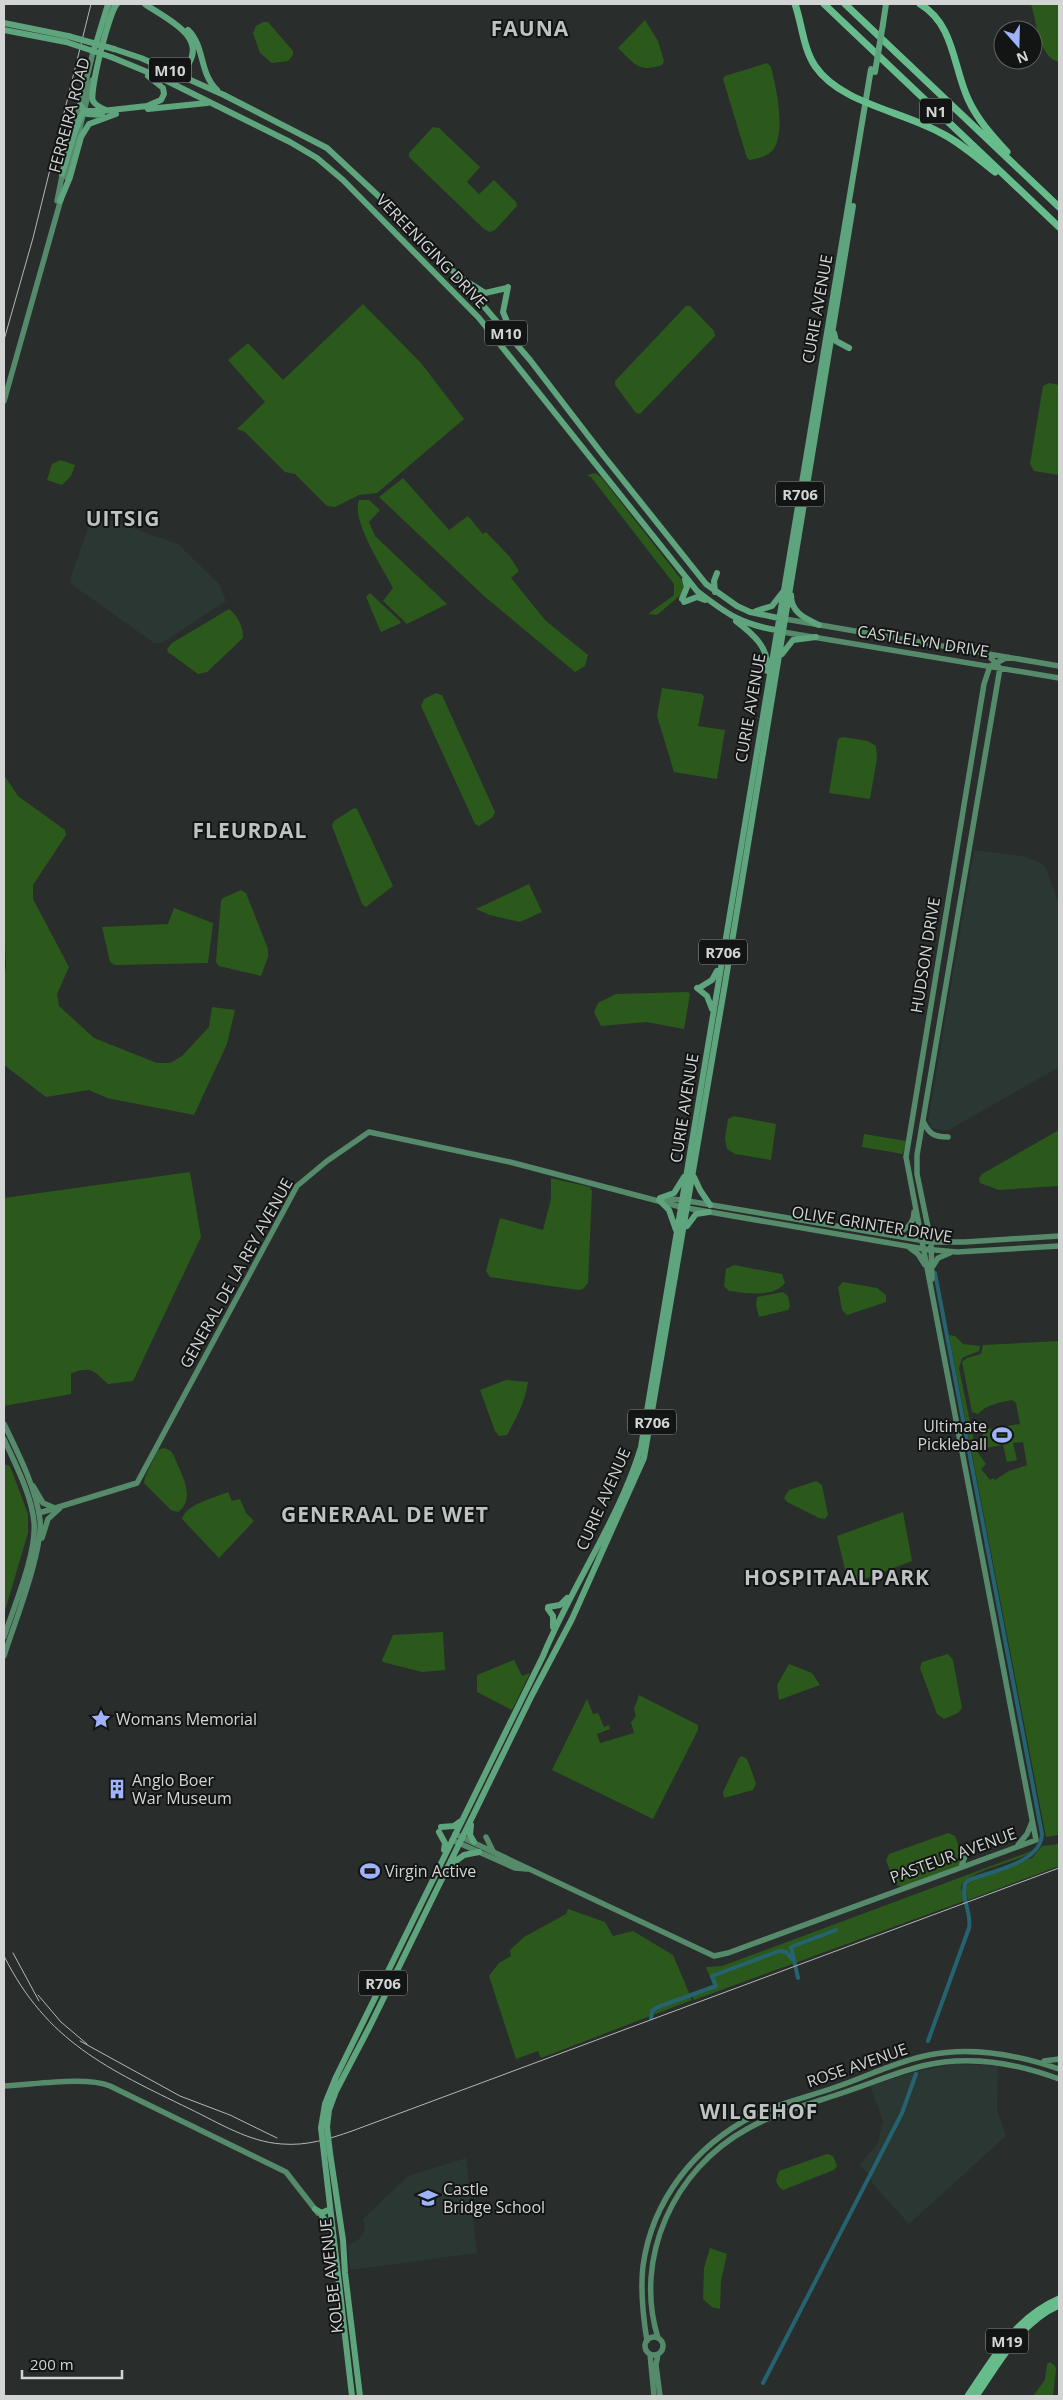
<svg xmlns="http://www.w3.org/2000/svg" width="1063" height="2400" font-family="'Open Sans',sans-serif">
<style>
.built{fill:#2b3733}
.green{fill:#2b591b}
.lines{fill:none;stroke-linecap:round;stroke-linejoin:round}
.canal{stroke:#256371;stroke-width:4}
.secondary{stroke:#558a6b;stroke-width:5.5}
.primary{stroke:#5ea47c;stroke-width:6}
.highway{stroke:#66bc8b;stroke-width:7}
.rail{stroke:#b4b7b6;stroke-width:1}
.primary-bridge{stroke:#5ea47c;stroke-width:6}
.labels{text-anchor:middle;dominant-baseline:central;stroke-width:4;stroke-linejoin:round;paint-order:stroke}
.shield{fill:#131514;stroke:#999b9a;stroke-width:1}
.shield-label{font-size:15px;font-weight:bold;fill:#d2d5d4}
.street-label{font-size:16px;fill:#d2d5d4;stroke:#131514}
.poi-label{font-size:16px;fill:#d2d5d4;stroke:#131514;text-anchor:start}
.district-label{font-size:21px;font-weight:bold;letter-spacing:1px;fill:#bdc3c2;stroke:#131514}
</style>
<rect width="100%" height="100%" fill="#292d2c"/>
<path class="built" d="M 99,516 L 178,544 L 219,584 L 226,601 L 162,643 L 154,643 L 71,584 L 70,580 L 90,521 L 93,517 Z
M 974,850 L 1023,856 L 1039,862 L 1046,868 L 1059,905 L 1059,1067 L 949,1130 L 941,1130 L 932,1128 L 928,1121 Z
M 955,2064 L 998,2066 L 997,2110 L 1006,2136 L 909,2224 L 872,2183 L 871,2176 L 859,2165 L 877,2145 L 883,2121 L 870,2086 L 914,2072 Z
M 466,2158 L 477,2253 L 350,2270 L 348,2246 L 360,2238 L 365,2230 L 363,2219 L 408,2176 Z"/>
<path class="green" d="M 1031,4 L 1059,4 L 1059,62 C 1039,58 1036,20 1031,4 Z
M 645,20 L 658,41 L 664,61 L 662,65 C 638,73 635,64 618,48 Z
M 263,22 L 268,22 L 293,51 L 293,55 L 288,61 L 272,63 L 260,53 L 253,33 L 256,26 Z
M 767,63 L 771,67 C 776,86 787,134 772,151 C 766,157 758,158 750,160 L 747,158 L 723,79 L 725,76 Z
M 433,127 L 439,128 L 480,167 L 467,182 L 479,194 L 494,180 L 516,202 L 517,206 L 495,230 L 490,232 L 484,229 L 409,157 L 409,153 Z
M 363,304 L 421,363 L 464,419 L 377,493 L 359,495 L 335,507 L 327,506 L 295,474 L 285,472 L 245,432 L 237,429 L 265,402 L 228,360 L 248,343 L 283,380 Z
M 686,306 L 690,306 L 714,331 L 715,336 L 640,414 L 636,413 L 615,385 L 615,381 Z
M 1049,383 L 1059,385 L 1059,475 L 1034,471 L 1030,464 L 1043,386 Z
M 60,460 L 75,465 L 71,476 L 62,485 L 47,480 L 52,464 Z
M 595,473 L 601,477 L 685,584 L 683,593 L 657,615 L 648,614 L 674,595 L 674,584 L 591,477 L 587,475 Z
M 403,478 L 449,530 L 468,516 L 483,534 L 486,532 L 510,557 L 519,571 L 511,578 L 546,621 L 588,655 L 585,666 L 575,672 L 484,596 L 379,497 Z
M 359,500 L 369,500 L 380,510 L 369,522 L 375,536 L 447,604 L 407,624 L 383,601 L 393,588 C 383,568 351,521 359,500 Z
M 370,593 L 400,621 L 401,623 L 381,632 L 366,597 Z
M 229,609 C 237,614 244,629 243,638 L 207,672 L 198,674 L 168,652 L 167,649 L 172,643 Z
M 662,688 L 702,694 L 704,697 L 698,726 L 725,730 L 717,779 L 674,772 L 657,716 Z
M 436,693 L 442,695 L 495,812 L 493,817 L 479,826 L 475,824 L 421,706 L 424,699 Z
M 843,737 L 868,741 L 876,746 L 877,758 L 870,799 L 829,793 L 838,739 Z
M 4,775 L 18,796 L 65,830 L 66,835 L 33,885 L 33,899 L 69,967 L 57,994 L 59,1006 L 94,1038 L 157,1063 L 170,1063 L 182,1056 L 209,1027 L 212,1007 L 235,1010 L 227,1044 L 194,1115 L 107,1098 L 89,1090 L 46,1097 L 4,1065 L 4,976 L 6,967 L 4,914 Z
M 354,808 L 357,809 L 393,886 L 366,907 L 362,904 L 332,826 L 334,821 Z
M 529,884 L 542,912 L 520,922 L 490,915 L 476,909 Z
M 241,890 L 246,893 L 268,949 L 268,957 L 261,976 L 219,966 L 216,962 L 221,901 L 223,898 Z
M 174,908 L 213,923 L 208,963 L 115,965 L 110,962 L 102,927 L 168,924 Z
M 688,992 L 690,994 L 684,1029 L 646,1022 L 601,1026 L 594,1012 L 598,1003 L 616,994 Z
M 734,1116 L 776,1124 L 771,1160 L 735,1154 L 727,1149 L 725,1139 L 728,1119 Z
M 1059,1130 L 1059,1186 L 999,1190 L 980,1183 L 979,1178 L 982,1174 Z
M 864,1134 L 906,1141 L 903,1154 L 862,1147 Z
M 190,1172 L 201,1237 L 133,1381 L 108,1384 C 93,1370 92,1366 71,1373 L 71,1394 L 4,1406 L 4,1198 Z
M 551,1178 L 590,1187 L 592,1191 L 588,1283 L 583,1289 L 578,1290 L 490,1277 L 486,1271 L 500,1218 L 543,1230 L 551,1199 Z
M 734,1265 L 782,1274 L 785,1283 C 774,1298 745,1293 729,1291 L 724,1286 L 726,1269 Z
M 843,1282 L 877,1288 L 886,1295 L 886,1302 L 847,1315 L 842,1310 L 838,1287 Z
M 783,1292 L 788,1296 L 790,1306 L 788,1310 L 759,1317 L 756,1305 L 757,1297 Z
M 949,1335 L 955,1336 L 963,1344 L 980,1346 L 979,1351 L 962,1358 L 959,1368 L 974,1441 L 976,1450 L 986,1464 L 981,1469 L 990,1480 L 993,1478 L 995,1480 L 1009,1471 L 1027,1465 L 1023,1442 L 1013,1443 L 1017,1460 L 1007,1462 L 1003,1445 L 985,1448 L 982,1430 L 1020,1424 L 1016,1403 L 1012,1400 C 999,1403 987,1404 978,1414 L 972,1412 L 962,1362 L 967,1358 L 981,1354 L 983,1345 L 1059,1341 L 1058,1835 L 1046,1837 Z
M 506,1380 L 528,1382 C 525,1402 517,1417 507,1435 L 499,1436 L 495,1431 L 480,1390 Z
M 164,1448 L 171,1451 L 174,1456 C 181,1474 197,1498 178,1512 L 171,1510 L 144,1483 L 145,1477 L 158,1450 Z
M 4,1464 L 10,1466 L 28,1514 L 28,1533 L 4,1614 Z
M 816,1481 L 822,1485 L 828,1515 L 825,1519 L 819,1518 L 787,1502 L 784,1498 L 789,1490 Z
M 228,1492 L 232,1501 L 240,1499 L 246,1513 L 254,1521 L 219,1558 L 182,1519 C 186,1504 214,1498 228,1492 Z
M 903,1512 L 912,1561 L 854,1583 L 848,1582 L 837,1536 Z
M 443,1632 L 445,1670 L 422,1672 L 383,1662 L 382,1660 L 393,1635 Z
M 948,1654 L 953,1660 L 962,1708 L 958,1713 L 944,1719 L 937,1714 L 920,1668 L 922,1662 Z
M 514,1660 L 522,1676 L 530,1673 L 512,1710 L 477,1692 L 477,1675 Z
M 789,1664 L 812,1673 L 820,1685 L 779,1700 L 777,1685 Z
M 639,1695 L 698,1725 L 698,1730 L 653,1819 L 552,1770 L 587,1699 L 593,1714 L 598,1713 L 604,1727 L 609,1725 L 610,1729 L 597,1734 L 600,1743 L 634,1733 L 631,1722 L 636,1716 L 634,1709 Z
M 742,1756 L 747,1759 L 756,1783 L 753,1790 L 724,1798 L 723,1792 L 739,1758 Z
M 948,1833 L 955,1836 L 963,1857 L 959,1865 L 902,1887 L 895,1884 L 886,1860 L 889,1854 Z
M 1059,1844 L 1059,1866 L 968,1900 L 965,1888 L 970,1882 L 1032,1858 L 1042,1846 Z
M 1034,1850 C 1017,1864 969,1869 961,1887 L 964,1901 L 694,2000 L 691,1993 L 713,1985 L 706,1967 L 722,1966 Z
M 568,1909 L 605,1922 L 613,1936 L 633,1931 L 673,1955 L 692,2000 L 541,2058 L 538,2051 L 516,2059 L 489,1976 L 499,1963 L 511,1956 L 510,1950 L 524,1937 L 566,1914 Z
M 827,2154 L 833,2156 L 837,2166 L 834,2170 L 783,2190 L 779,2187 L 776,2181 L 779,2171 Z
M 710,2248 L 727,2254 L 721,2281 L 720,2309 L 712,2307 L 703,2299 L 704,2268 Z
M 1050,2362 L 1055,2366 L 1056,2369 L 1053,2396 L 1033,2396 L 1045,2380 L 1047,2364 Z"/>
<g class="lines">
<path class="canal" d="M 798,1978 L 791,1947 L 836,1930
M 651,2018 L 652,2011 L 658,2007 L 716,1986 L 712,1976 L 779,1951 L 786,1952 L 793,1960
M 928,2041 L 969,1928 C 972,1913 961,1899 965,1884 L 969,1880 C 992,1871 1041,1863 1042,1834 L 935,1273
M 763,2383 L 902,2113 L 916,2074"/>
<path class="secondary" d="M 107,20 L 111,4
M 75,126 L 94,48
M 67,178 L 92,80
M 57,201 L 63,171
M 4,401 L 61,199
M 785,619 L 1059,666
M 783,632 L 1059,678
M 923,1121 C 929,1134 934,1137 948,1137
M 660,1198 L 682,1200 L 931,1242 L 965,1242 L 1059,1236
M 891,1235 C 903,1232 914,1225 914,1212
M 910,1248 L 918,1254 L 925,1265
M 933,1266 L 938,1258 L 950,1253
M 932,1279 L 931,1242 L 917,1174 L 917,1155 L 1000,668 L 990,657 L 983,653
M 4,1424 C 18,1453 36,1488 40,1520 C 43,1552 14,1624 4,1656
M 4,1439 C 15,1464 31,1493 34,1522 C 37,1553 14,1606 4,1637
M 33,1486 L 43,1503 L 55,1508
M 39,1513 L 137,1483 L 297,1186 L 327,1161 L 369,1132 L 510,1162 L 681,1207 L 924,1249 L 957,1252 L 1059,1246
M 42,1538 L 48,1519 L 60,1508
M 455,1834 L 714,1956 L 728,1953 L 1036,1840 L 906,1157 L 984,684 L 990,666 L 1008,657
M 486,1837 L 493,1851
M 452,1840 L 515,1868 L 527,1869
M 1018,1845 L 1027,1834 L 1032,1822
M 961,1867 L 965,1856
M 1044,2061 L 1059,2059
M 4,2086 C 32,2085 85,2076 110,2086 L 286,2172 L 318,2213
M645 2346a9 9 0 1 1 18 0a9 9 0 1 1-18 0Z
M 658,2338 C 633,2258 674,2169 747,2129 C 775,2113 809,2104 839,2094 C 867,2085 894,2073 922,2066 C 967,2055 1016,2063 1059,2079
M 647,2341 C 643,2316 640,2291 643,2266 C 652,2200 695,2146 753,2116 C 779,2103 808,2097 836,2087 C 866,2077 897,2061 929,2055 C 972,2046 1018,2055 1059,2069
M 650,2354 L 654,2396
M 658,2354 L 656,2365 L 660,2396"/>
<path class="primary" d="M 145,4 C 163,17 206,35 189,63 L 179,68 L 170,68
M 4,23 L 68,36
M 883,24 L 886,4
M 4,30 L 66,42
M 188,30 C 205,46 199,73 217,90
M 95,47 L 108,4
M 114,49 L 141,58 L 224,95 L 327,148 L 386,203 L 456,274 L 530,360 L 603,455 L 706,584 L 737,606 L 750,612 L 783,619
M 111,57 L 157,76 L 290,142 L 317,158 L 343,180 L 479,318 L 697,591 C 728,615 742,625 782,631
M 80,105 L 87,114 L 102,115
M 148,109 L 207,103
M 106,110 C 101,108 96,106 93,101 C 89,92 109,12 117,4
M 62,174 C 67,159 77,120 84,111 L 102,111 L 147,106 L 161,100 L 164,94 L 163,88 L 148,76
M 60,201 L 70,177 L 81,137 L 89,124 L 116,114
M 463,279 L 485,293 L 507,288
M 508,287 L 503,312 L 513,336
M 834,333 L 836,341 L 849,348
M 715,592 L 714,581 L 717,573
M 791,595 C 791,613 806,619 819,625
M 682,599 L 687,587 L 685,579
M 684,602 L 697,597 L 705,600
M 756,611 L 772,606 L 782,593
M 736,621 C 753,634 770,648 767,671
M 782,654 L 793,640 L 816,637
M 697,988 L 707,996 L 712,1009
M 699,988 L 712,980 L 717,971
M 694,1177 L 700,1190 L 710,1205
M 660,1198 L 674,1193 L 684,1177
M 659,1200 L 669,1210 L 676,1230
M 687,1226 L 696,1214 L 709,1212
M 548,1607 L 560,1605 L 567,1598
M 548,1609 L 553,1616 L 553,1627
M 471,1825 L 470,1835 L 474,1842
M 441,1827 L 454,1826 L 461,1821
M 439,1832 L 445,1843 L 444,1850
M 453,1863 L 464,1855 L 479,1852
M 327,2127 L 329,2110 L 336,2091 L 370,2026 L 532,1695 L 572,1619 L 644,1458 L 725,984 L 853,206
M 321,2128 L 325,2104 L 336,2077 L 543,1656 C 572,1585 619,1520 641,1447 L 871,69
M 330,2153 L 343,2240 L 345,2273 L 360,2396
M 324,2154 L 352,2396
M 315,2209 L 322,2213 L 330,2209
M 322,2216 L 331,2229"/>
<path class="highway" d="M 795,4 C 802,24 803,48 815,66 C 840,103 901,111 939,132 C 960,142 977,158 995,172
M 824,4 L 1059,227
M 845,4 L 1059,207
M 920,4 C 954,24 953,66 968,99 C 977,119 992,136 1007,152
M 968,2396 C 994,2358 1015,2318 1059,2299
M 976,2396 C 999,2363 1020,2322 1059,2305"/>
<path class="rail" d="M 4,340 L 33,238 L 91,4
M 13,1953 L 39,2001
M 4,1956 C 47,2042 108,2069 190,2109 C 219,2123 249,2142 282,2144 C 307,2146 329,2139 352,2131 L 1059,1868
M 38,1995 L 61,2022 L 87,2044
M 80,2041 L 180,2096 L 230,2115 L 277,2138"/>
<path class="primary-bridge" d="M 68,36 L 114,49
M 66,42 L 111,57
M 875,72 L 883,24
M 327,2127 L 330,2153
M 321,2128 L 324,2154"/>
</g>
<defs>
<symbol id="stadium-bare" viewBox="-9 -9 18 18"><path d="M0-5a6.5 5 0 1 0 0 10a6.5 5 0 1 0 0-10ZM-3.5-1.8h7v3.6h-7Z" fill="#9fb3fd" stroke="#131514" stroke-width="2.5" paint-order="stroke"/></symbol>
<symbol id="sight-bare" viewBox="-9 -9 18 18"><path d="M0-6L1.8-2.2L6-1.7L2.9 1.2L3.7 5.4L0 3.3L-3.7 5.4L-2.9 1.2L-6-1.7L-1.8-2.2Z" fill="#9fb3fd" stroke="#131514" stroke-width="2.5" paint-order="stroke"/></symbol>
<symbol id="building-bare" viewBox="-9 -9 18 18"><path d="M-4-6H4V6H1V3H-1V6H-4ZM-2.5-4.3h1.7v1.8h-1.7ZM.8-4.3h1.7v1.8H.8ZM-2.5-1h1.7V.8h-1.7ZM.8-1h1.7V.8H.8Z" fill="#9fb3fd" stroke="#131514" stroke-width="2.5" paint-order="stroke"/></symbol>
<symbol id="school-bare" viewBox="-9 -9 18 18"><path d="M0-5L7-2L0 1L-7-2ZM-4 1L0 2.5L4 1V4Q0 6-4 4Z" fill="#9fb3fd" stroke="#131514" stroke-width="2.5" paint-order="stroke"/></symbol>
</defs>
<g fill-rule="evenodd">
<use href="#stadium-bare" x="988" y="1421" width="28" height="28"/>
<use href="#sight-bare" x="87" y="1705" width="28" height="28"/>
<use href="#building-bare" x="103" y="1775" width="28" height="28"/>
<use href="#stadium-bare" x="356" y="1857" width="28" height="28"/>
<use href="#school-bare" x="414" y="2184" width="28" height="28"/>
</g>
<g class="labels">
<g class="shield">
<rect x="149" y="57.5" width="42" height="25" rx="4"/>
<rect x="920" y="98.5" width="32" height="25" rx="4"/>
<rect x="485" y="320.5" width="42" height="25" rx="4"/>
<rect x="776" y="481.5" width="48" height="25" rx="4"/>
<rect x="699" y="939.5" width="48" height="25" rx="4"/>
<rect x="628" y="1409.5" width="48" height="25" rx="4"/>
<rect x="359" y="1970.5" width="48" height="25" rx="4"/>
<rect x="986" y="2328.5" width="42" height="25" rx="4"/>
</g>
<g class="shield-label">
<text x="170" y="70">M10</text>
<text x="936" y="111">N1</text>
<text x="506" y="333">M10</text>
<text x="800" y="494">R706</text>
<text x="723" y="952">R706</text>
<text x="652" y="1422">R706</text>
<text x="383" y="1983">R706</text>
<text x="1007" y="2341">M19</text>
</g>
<g class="street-label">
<text transform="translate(69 115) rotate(-75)">FERREIRA ROAD</text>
<text transform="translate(432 251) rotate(46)">VEREENIGING DRIVE</text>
<text transform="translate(817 309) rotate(-80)">CURIE AVENUE</text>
<text transform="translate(923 641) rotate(9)">CASTLELYN DRIVE</text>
<text transform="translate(750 708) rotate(-80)">CURIE AVENUE</text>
<text transform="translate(925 955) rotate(-81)">HUDSON DRIVE</text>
<text transform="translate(684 1108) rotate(-81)">CURIE AVENUE</text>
<text transform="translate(872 1224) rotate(9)">OLIVE GRINTER DRIVE</text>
<text transform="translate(236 1273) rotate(-61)">GENERAL DE LA REY AVENUE</text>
<text transform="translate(603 1499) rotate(-66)">CURIE AVENUE</text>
<text transform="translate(953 1855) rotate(-20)">PASTEUR AVENUE</text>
<text transform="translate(857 2065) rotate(-19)">ROSE AVENUE</text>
<text transform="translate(331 2276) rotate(-96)">KOLBE AVENUE</text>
</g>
<g class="poi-label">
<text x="987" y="1426" text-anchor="end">Ultimate<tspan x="987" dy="18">Pickleball</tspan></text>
<text x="116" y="1719">Womans Memorial</text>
<text x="132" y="1780">Anglo Boer<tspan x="132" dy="18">War Museum</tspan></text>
<text x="385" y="1871">Virgin Active</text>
<text x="443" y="2189">Castle<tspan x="443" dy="18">Bridge School</tspan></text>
</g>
<g class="district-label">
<text x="530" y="28">FAUNA</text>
<text x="123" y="518">UITSIG</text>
<text x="250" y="830">FLEURDAL</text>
<text x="385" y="1514">GENERAAL DE WET</text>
<text x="837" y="1577">HOSPITAALPARK</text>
<text x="759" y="2111">WILGEHOF</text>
</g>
</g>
<rect width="1063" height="2400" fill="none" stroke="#d2d5d4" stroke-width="10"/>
<g transform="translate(1018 45) rotate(160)"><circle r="24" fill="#131514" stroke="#5f6261"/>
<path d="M0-4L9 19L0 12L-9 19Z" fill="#9fb3fd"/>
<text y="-8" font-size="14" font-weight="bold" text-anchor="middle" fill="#d2d5d4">N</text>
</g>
<path d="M22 2370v8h100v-8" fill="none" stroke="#d2d5d4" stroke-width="2.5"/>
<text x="30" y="2370" font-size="15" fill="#d2d5d4" stroke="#131514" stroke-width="4" paint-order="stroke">200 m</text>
</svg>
